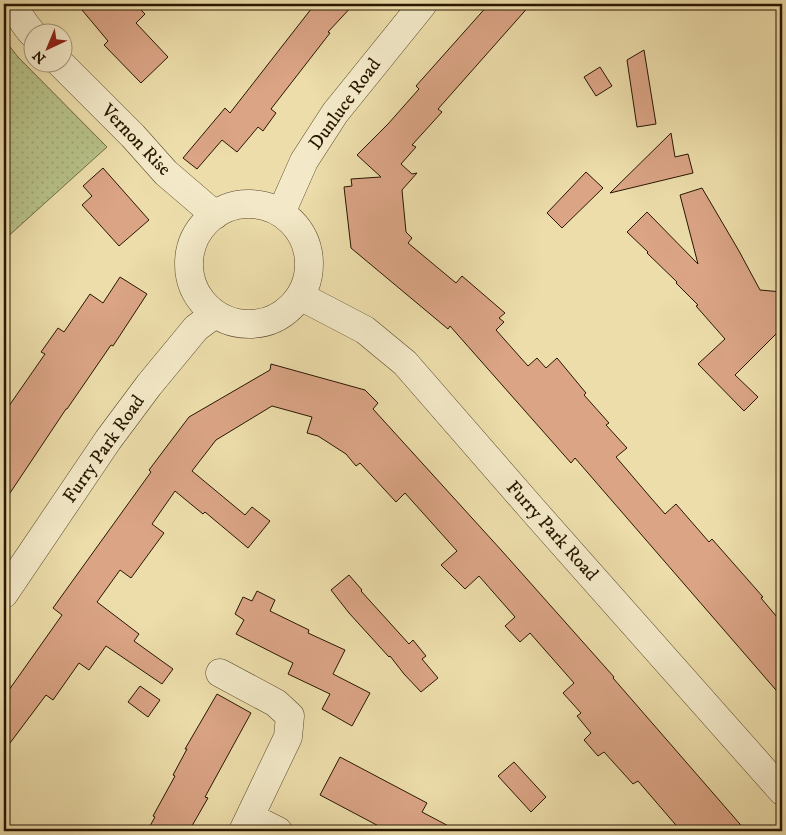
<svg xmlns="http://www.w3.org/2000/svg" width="786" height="835" font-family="'IM FELL DW Pica',serif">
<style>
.grass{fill:url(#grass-dots);stroke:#706c45}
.building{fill:#daa485;stroke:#281701}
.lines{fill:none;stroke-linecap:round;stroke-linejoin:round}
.minor-casing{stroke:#59482b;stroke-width:29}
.minor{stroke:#f3e9c8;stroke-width:28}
.labels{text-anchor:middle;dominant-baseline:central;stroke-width:4;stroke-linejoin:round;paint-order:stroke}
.street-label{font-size:19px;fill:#281701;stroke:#f3e9c8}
</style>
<defs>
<pattern id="grass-dots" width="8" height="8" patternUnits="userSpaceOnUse" patternTransform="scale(1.25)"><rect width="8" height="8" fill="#b7c189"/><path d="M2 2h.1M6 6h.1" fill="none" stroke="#9da574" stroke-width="1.8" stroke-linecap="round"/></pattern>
</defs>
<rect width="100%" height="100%" fill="#ecddaa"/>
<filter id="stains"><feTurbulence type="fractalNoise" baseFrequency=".004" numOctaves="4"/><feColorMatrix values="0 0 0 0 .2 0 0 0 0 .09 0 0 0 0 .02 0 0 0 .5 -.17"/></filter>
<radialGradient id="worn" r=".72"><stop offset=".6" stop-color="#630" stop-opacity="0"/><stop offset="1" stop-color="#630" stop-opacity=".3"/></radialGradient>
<path class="grass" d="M 4,39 L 18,57 L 107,147 L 4,240 Z"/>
<path class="building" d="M 77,4 L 135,4 L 145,14 L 136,23 L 168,57 L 141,83 L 104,45 L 108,41 Z
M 315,4 L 354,4 L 328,32 L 330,33 L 271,109 L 276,113 L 263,131 L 258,127 L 237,152 L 222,140 L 197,169 L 183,158 L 225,108 L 230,113 Z
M 489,4 L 531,4 L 438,109 L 442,112 L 412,145 L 416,147 L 401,164 L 412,174 L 417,173 L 402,190 L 406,232 L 412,238 L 408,243 L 456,283 L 462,276 L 505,313 L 499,318 L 504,322 L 496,330 L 528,366 L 537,358 L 546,368 L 557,358 L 586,393 L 584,395 L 609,423 L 606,425 L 627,448 L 616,457 L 651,498 L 665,514 L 676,504 L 709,542 L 712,539 L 763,597 L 761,598 L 782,623 L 782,697 L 575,458 L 571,463 L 450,326 L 448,329 L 351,248 L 344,187 L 352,186 L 351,179 L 381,177 L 357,155 L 388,124 L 419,89 L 416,86 Z
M 644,50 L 656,124 L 637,127 L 627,60 Z
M 600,67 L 612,86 L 596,96 L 584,77 Z
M 671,133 L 675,157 L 688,154 L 693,173 L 610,193 Z
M 103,168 L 149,220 L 119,246 L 82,205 L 92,196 L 83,186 Z
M 586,172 L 603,188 L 562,228 L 547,213 Z
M 702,188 L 739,251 L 760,290 L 782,292 L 782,328 L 735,375 L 758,397 L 744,411 L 698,364 L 725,339 L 696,306 L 698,305 L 676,283 L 677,282 L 647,253 L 648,252 L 627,232 L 647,212 L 698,264 L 680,195 Z
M 120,277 L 147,294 L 113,346 L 111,345 L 67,409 L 66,409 L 4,502 L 4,413 L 45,354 L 41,352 L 58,328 L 64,332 L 90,294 L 103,303 Z
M 271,364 L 365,390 L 378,403 L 373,409 L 502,551 L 614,677 L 613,678 L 746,831 L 681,831 L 638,781 L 633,784 L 604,752 L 598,756 L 584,740 L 591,733 L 577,716 L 581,713 L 563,693 L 574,683 L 530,633 L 520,642 L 505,626 L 515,617 L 479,576 L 465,589 L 441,565 L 457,551 L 405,493 L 396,502 L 360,463 L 356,466 L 346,454 L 318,436 L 307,433 L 312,417 L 272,406 L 216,440 L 192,471 L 245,515 L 252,507 L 270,521 L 248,548 L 205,512 L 203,514 L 175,491 L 152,524 L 164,533 L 131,578 L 120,570 L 97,602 L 139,634 L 134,641 L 173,669 L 162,684 L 106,646 L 89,670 L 79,663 L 53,700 L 46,695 L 4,751 L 4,697 L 62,615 L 53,608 L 151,472 L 149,470 L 189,417 L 270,370 Z
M 349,575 L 362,590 L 361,591 L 409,644 L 413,640 L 426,656 L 422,659 L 438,678 L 421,692 L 404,674 L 390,656 L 389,657 L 349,613 L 331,590 Z
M 257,591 L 275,600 L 270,611 L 309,630 L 308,633 L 345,650 L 333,674 L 370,693 L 352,726 L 322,709 L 330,694 L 288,674 L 293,663 L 236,634 L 244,620 L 235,614 L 243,597 L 252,601 Z
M 140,686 L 160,700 L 148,717 L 128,702 Z
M 217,694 L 251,713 L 205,797 L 208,798 L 189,831 L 147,831 L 155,817 L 153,816 L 175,776 L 173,775 L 187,749 L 185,749 Z
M 340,757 L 427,803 L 422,812 L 458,831 L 388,831 L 320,795 Z
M 514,762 L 546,797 L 531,812 L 498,776 Z"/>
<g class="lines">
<defs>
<path id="minor" d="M 11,4 L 27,27 L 32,33
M 59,62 L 133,136 L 166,173 L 215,215
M189 264a60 60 0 1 1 120 0a60 60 0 1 1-120 0Z
M 281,213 L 304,161 L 335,113 L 423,4
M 300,296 L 365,330 L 405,363 L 533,510 L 782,791
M 4,594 L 108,440 L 149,385 L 196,328 L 215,314
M 220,673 L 276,703 L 290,716 L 288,737 L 243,831
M 250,817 L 278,831"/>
</defs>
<use href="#minor" class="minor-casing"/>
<use href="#minor" class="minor"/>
</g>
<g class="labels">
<g class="street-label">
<text transform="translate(345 104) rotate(-54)">Dunluce Road</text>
<text transform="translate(136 140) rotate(46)">Vernon Rise</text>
<text transform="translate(104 449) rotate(-55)">Furry Park Road</text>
<text transform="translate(552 531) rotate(48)">Furry Park Road</text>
</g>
</g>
<rect width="786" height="835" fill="none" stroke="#ecddaa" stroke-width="20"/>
<rect x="5" y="5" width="776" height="825" fill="none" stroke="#281701" stroke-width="2.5"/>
<rect x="10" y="10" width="766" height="815" fill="none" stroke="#281701"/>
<g transform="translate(48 48) rotate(224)"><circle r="24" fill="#f3e9c8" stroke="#a29578"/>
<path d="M0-4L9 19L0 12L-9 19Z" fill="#8f2418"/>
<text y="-8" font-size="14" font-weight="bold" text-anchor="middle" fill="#281701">N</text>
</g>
<rect width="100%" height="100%" filter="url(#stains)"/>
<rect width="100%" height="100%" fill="url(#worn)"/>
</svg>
